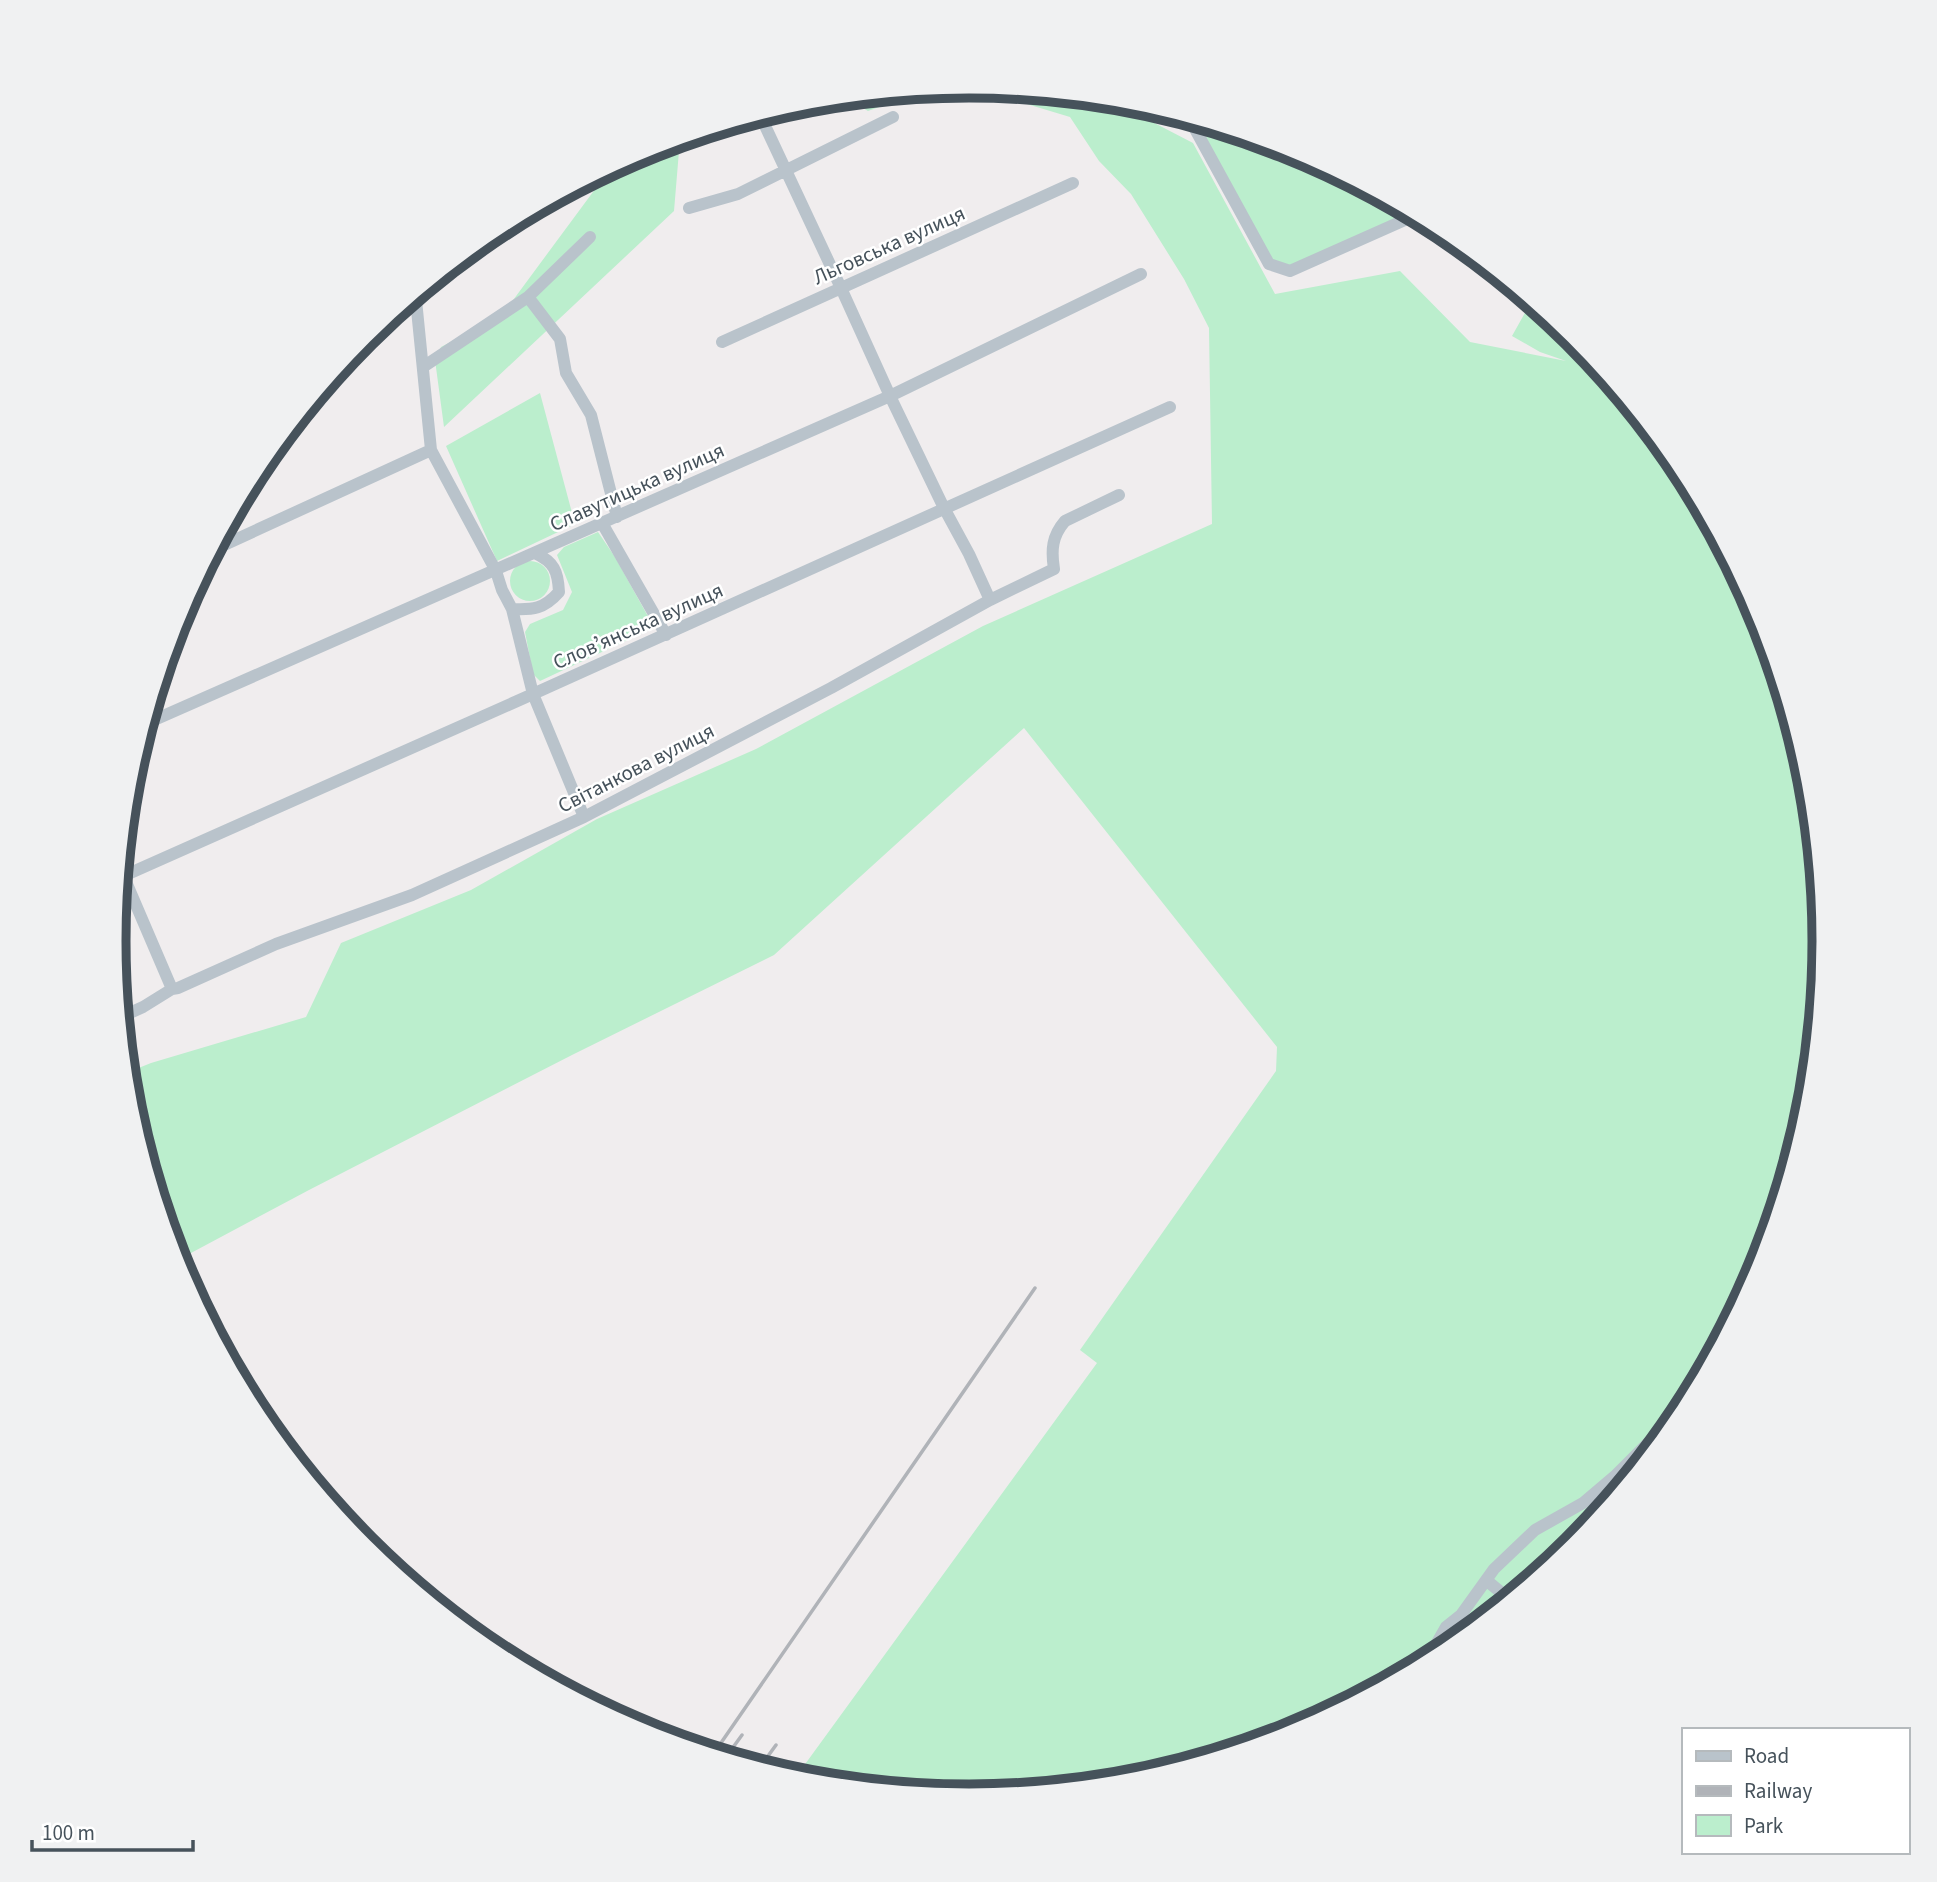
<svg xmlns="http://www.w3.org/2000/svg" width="1937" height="1882" font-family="'Source Sans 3',sans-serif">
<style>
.green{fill:#bbeecd}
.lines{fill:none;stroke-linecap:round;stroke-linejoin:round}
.minor{stroke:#b9c3cb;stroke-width:12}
.rail{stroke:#b0b3b8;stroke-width:3.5}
.labels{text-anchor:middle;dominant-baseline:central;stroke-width:5;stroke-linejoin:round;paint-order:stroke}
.street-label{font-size:21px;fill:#46525b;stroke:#fff}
.rim{fill:none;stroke:#46525b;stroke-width:9}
</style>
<rect width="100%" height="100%" fill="#f0edee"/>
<path class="green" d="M 967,86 L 1110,100 L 1193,143 L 1275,294 L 1400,271 L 1470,342 L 1566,361 L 1540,352 L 1512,336 L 1531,302 L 1574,337 L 1680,466 L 1759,614 L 1807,775 L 1824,941 L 1807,1108 L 1758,1269 L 1679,1416 L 1573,1546 L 1443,1652 L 1295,1731 L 1135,1780 L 968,1796 L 795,1778 L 1097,1363 L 1080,1350 L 1276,1071 L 1277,1047 L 1024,728 L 774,955 L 572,1055 L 309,1190 L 176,1261 L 130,1107 L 126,1073 L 151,1063 L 306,1017 L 341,943 L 471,890 L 597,819 L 756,749 L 983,626 L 1212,524 L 1209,328 L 1184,279 L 1131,194 L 1099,161 L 1070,117 Z
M 926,90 L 868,111 L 846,98 Z
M 1195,120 L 1296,151 L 1413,214 L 1291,268 L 1273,262 Z
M 680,139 L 674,211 L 444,427 L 435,360 L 441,347 L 502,315 L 607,173 L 606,170 L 642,151 Z
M 540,393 L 575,524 L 497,561 L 446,446 Z
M 598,532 L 615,557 L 650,620 L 651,629 L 540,681 L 533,674 L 525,632 L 530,624 L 563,610 L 572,592 L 557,555 L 564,547 Z
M510 581a20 20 0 1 1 40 0a20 20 0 1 1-40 0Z"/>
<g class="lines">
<path class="minor" d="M 760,115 L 841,288 L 890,396 L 944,508 L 969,554 L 990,600
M 1189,118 L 1269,264 L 1290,271 L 1416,215
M 689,208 L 738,194 L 893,117
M 411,297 L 416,300 L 431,450 L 496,571 L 502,590 L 512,609 L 533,694 L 584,817
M 528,297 L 560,339 L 566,373 L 591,415 L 617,517
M 722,342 L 1073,183
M 423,367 L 528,297 L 590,237
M 602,523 L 666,635
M 213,550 L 431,450
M 512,609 C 533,610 544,609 559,592 C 558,571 554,562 535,553
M 145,724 L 890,396 L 1141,274
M 121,870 L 172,989
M 119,878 L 533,694 L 1170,407
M 121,1017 L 143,1007 L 172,989 L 178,988 L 276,944 L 412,895 L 584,817 L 831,688 L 990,600 L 1054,569 C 1051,550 1052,536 1065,521 L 1119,495
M 1486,1580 L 1509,1599
M 1426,1662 L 1446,1627 L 1461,1615 L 1494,1569 L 1535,1530 L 1583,1503 L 1616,1475 L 1685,1406"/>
<path class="rail" d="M 714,1753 L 1035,1288
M 726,1757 L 742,1735
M 760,1767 L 776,1745"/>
</g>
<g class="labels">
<g class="street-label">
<text transform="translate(889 245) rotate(-24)">Льговська вулиця</text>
<text transform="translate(637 487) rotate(-24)">Славутицька вулиця</text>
<text transform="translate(638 626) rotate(-24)">Словʼянська вулиця</text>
<text transform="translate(636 768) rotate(-27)">Світанкова вулиця</text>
</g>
</g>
<path d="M0 0H1937V1882H0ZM126 941a843 843 0 1 1 1686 0a843 843 0 1 1-1686 0Z" fill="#f0f1f2" fill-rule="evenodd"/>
<path class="rim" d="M126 941a843 843 0 1 1 1686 0a843 843 0 1 1-1686 0Z"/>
<rect x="1682" y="1728" width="228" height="126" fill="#ffffff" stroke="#b5babd" stroke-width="2"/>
<rect x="1696" y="1751" width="35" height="10" fill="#b9c3cb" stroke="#b5babd" stroke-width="2"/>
<text x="1744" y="1763" font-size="21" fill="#46525b">Road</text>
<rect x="1696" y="1786" width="35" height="10" fill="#b0b3b8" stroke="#b5babd" stroke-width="2"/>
<text x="1744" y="1798" font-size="21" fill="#46525b">Railway</text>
<rect x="1696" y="1815" width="35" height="21" fill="#bbeecd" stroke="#b5babd" stroke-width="2"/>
<text x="1744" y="1833" font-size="21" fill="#46525b">Park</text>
<path d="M32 1840v10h161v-10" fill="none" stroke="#46525b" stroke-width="3.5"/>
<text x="42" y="1840" font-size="21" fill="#46525b" stroke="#ffffff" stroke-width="5" paint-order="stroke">100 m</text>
</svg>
